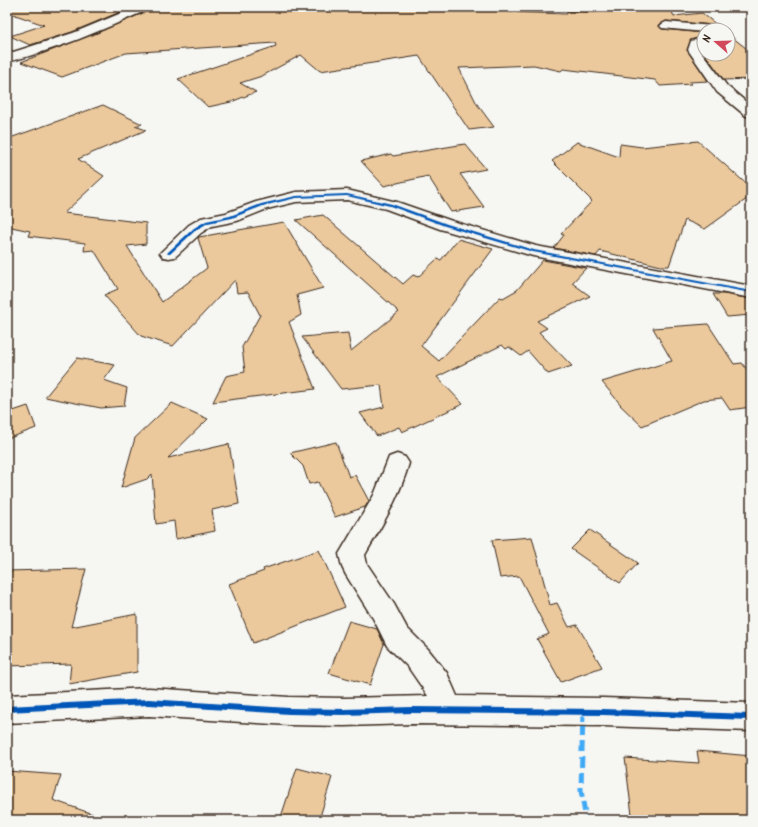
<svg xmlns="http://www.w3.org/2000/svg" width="758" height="827" font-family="Kalam,sans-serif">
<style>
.building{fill:#ebc99d;stroke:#3b2a1e}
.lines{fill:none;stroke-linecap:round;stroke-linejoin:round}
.street-casing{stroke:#3b2a1e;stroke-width:3}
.street{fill:#f6f6f2;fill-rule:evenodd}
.quiet{stroke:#3fa9f5;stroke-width:5;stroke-dasharray:10 5;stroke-linecap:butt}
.cycleway-casing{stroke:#f6f6f2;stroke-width:3}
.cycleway{fill:#0057b8;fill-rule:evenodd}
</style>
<rect width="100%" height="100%" fill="#f6f6f2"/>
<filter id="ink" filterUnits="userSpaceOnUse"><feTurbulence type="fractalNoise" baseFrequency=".025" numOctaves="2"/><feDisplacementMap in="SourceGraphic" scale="8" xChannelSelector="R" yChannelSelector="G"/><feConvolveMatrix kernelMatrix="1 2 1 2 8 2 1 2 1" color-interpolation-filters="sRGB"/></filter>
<g filter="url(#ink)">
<path class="building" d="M 7,7 L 132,7 L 72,32 L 30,45 L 10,36 L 44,25 L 7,12 Z
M 152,7 L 286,7 L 288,12 L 343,7 L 504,7 L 509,12 L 567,14 L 567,11 L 596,12 L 595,7 L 669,7 L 674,16 L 702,13 L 723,30 L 720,30 L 718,26 L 713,25 L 666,21 L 659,25 L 662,29 L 704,33 L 704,36 L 691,40 L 687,50 L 708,81 L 689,82 L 691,84 L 660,86 L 655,80 L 563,69 L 561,71 L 534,65 L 459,68 L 477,104 L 494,127 L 469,130 L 419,56 L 320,71 L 301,55 L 262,76 L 240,83 L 256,92 L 231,102 L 208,107 L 178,79 L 276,46 L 275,43 L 126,53 L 62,77 L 21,62 L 97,33 L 150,10 Z
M 728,34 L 751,52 L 751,79 L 724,80 L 705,54 L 728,54 Z
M 103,105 L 142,124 L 135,126 L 146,130 L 78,159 L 104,176 L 64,213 L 146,223 L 146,244 L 127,246 L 162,302 L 207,268 L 198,238 L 199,237 L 284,222 L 323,288 L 297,295 L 301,315 L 289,322 L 315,389 L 213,402 L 226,376 L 245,372 L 242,347 L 260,315 L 248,292 L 237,293 L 235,280 L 173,346 L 141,336 L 104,295 L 118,289 L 94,250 L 84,251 L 85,243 L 28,236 L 30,231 L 7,226 L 7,153 L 13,150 L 10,138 Z
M 698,141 L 751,188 L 751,196 L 705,229 L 685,220 L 669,266 L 661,266 L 600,251 L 596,256 L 554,248 L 564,235 L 561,234 L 592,201 L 552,161 L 577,142 L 619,157 L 620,144 L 642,147 Z
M 465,144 L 486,169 L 460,174 L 484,207 L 451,212 L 428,176 L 384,186 L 361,161 L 391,154 L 393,156 Z
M 323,215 L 403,284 L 413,275 L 418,277 L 437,259 L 441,260 L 458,239 L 493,249 L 421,346 L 439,361 L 500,297 L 503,298 L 517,290 L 543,260 L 586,268 L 572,283 L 590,296 L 537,321 L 547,328 L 539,332 L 572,366 L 548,374 L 528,351 L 521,356 L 509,347 L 506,349 L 502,345 L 437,377 L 463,404 L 402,432 L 399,427 L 377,436 L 360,413 L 384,407 L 381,385 L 341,389 L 302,337 L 348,333 L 351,351 L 399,312 L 296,220 Z
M 713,294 L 724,294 L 751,299 L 751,315 L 727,317 Z
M 708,324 L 734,364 L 742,363 L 751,375 L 751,407 L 730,410 L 722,398 L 704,400 L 642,426 L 620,405 L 621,405 L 602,382 L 672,361 L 653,328 Z
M 77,358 L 115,365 L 104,380 L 127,388 L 124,406 L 101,408 L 45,397 Z
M 172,403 L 208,419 L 168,458 L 229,444 L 239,504 L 212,510 L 215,531 L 176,539 L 174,521 L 156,524 L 152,474 L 147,479 L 121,488 L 135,438 Z
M 28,406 L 36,428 L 7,439 L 7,413 Z
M 336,442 L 349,477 L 355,475 L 369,501 L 365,507 L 335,517 L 318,482 L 309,484 L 303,466 L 290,453 Z
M 590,530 L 638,563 L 620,583 L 571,549 Z
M 532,537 L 550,605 L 557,603 L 569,627 L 577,625 L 602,667 L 561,682 L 537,639 L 549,634 L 519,576 L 500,578 L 492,540 Z
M 319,550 L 345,607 L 253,643 L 229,584 L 264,571 L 263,569 Z
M 86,569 L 71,627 L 137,614 L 137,672 L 69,684 L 71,664 L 7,666 L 7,571 Z
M 349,621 L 377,629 L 384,644 L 370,685 L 329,673 Z
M 697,751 L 751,756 L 751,820 L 696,820 L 632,815 L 625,758 L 699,763 Z
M 297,768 L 332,777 L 319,820 L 280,820 Z
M 7,771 L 61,775 L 53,800 L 101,817 L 100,820 L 7,820 Z"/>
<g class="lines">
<defs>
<path id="street" d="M 136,7 L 151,7 L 149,9 C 103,30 56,50 7,62 L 7,54 L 73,33 Z
M 666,22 L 713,26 L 717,27 L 719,30 L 704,30 L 704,32 L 662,28 L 660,26 L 662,24 Z
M 704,37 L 704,45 L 701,46 L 700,50 L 727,86 L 751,106 L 751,117 L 746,116 L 717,92 L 688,50 L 691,41 Z
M 347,190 L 397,202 L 452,221 L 536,246 L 751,286 L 751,298 L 533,256 L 440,229 L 386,209 L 347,200 L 296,202 L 267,209 L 237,221 L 212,226 L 201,233 L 175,257 L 169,258 L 163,257 L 160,253 L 189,225 L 201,218 L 226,213 L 256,202 L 296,192 Z
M 397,454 L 405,457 L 409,463 C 400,496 382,525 365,555 L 367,564 L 394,604 L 407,628 L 428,649 L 447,673 L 457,696 L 603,698 L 751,703 L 751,731 L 603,726 L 412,724 L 344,726 L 289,725 L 149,716 L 7,723 L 7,695 L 149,688 L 289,697 L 344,698 L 428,696 L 408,667 L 387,646 L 374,620 L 346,575 L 342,567 L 339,554 L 374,495 L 389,457 Z"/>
</defs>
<use href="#street" class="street-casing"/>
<use href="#street" class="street"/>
<path class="quiet" d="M 583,712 L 581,790 L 586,820"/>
<defs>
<path id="cycleway" d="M 347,194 L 392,204 L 447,224 L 534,250 L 751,291 L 751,293 L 533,252 L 445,226 L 390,206 L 347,196 L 296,198 L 263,206 L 232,218 L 208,223 L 196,230 L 170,254 L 168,254 L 167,253 L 194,228 L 206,221 L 230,216 L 261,204 L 296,196 Z
M 149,699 L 289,708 L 344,709 L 412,707 L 603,709 L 751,714 L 751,720 L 603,715 L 412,713 L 344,715 L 289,714 L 149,705 L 7,712 L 7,706 Z"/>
</defs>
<use href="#cycleway" class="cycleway-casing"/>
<use href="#cycleway" class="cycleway"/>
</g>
</g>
<rect width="758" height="827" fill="none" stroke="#f6f6f2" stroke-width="24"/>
<rect x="12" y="12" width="734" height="803" fill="none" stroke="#3b2a1e" stroke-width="1.5" filter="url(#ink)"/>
<g transform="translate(716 42) rotate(290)"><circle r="19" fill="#f6f6f2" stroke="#aba49d"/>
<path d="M0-3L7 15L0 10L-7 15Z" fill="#d1495b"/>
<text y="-6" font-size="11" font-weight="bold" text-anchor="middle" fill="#3b2a1e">N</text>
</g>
</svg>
